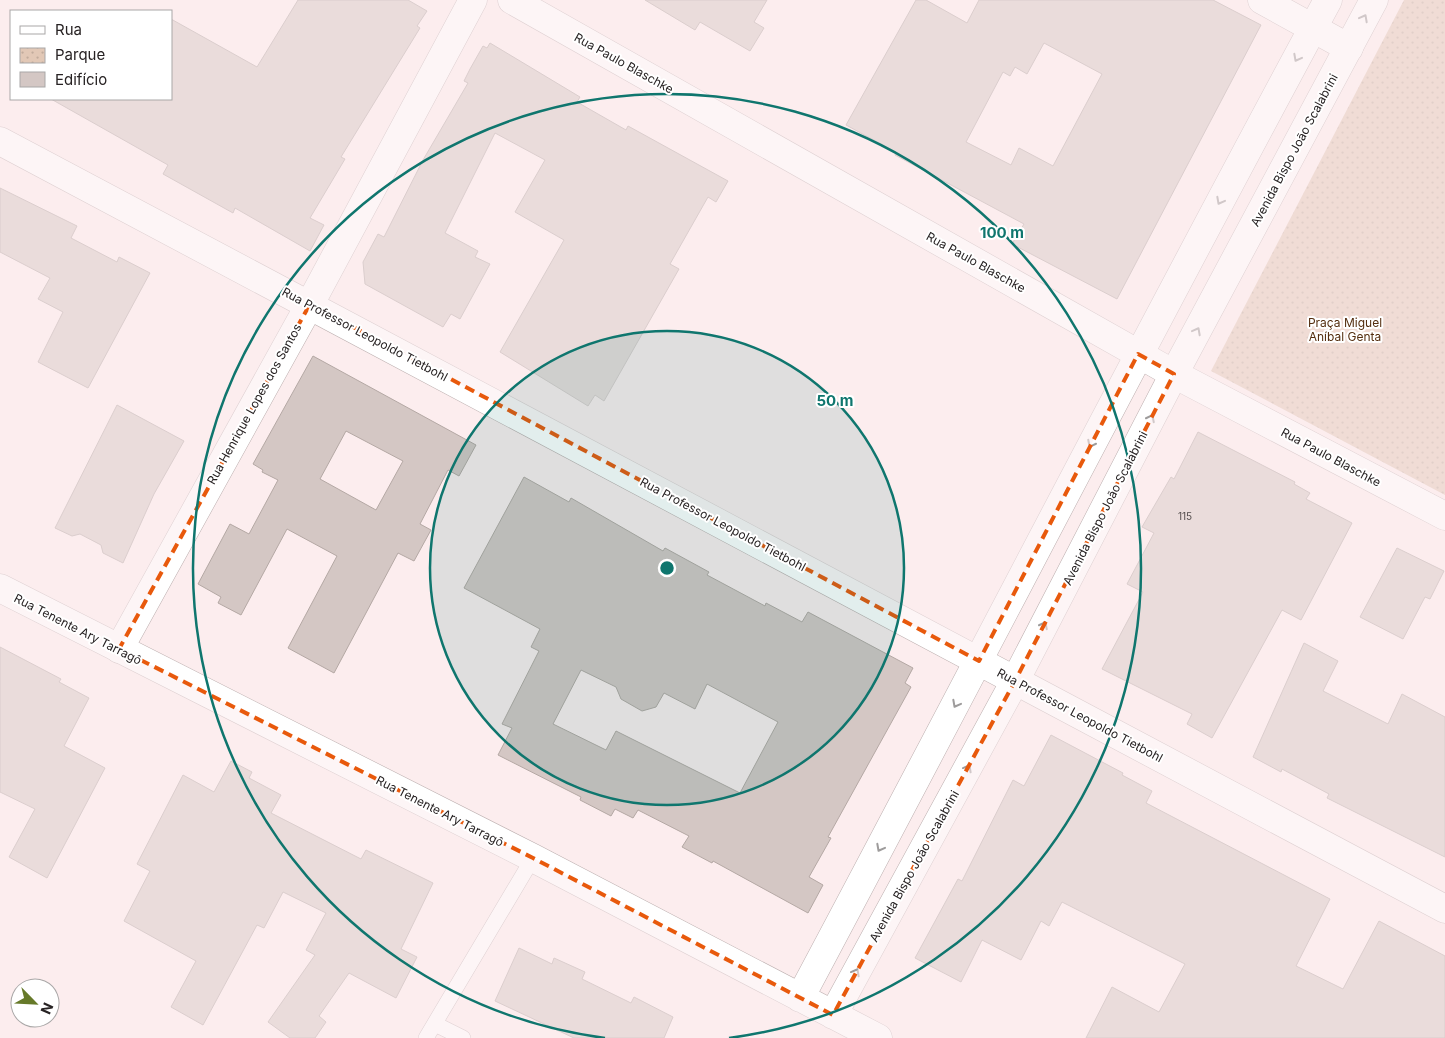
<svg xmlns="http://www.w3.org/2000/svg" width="1445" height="1038" font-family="Inter,sans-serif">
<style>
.park{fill:url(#park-dots)}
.building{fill:#d4c7c4;stroke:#b4a8a4;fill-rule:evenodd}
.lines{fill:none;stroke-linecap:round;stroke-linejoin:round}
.lane-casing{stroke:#bcafaf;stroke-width:16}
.street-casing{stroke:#bcafaf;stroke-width:29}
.secondary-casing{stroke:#bcafaf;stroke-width:29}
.lane{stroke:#fff;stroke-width:15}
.street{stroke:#fff;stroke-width:28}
.secondary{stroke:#fff;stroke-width:28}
.oneway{stroke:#9e9c9c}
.marked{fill:none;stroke:#e8590c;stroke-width:4;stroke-dasharray:10 6;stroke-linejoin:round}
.ring{fill:none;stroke:#0f766e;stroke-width:2.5}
.labels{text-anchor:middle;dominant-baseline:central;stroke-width:4;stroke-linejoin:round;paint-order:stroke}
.number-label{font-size:10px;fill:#524b4b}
.street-label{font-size:12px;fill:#272223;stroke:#fff}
.park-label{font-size:12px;fill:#542e0f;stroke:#fff}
.centre{fill:#0f766e;stroke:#fff;stroke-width:2.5}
.ring-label{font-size:15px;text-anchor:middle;font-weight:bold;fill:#0f766e;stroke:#fff;stroke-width:4;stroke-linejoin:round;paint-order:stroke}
</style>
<defs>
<pattern id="park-dots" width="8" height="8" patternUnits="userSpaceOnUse" patternTransform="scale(1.25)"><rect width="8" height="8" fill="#e2c8b6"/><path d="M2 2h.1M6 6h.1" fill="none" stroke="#c2ac9c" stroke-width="1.8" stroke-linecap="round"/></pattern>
</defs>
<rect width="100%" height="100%" fill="#fcedee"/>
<path class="park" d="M 1404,0 L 1445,0 L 1445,495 L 1211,371 Z"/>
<path class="building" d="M 298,0 L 408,0 L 427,11 L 417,26 L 420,28 L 341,157 L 345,159 L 310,218 L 324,225 L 310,251 L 235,208 L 233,213 L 163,174 L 168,165 L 51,99 L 171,99 L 171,19 L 257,67 Z
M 645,0 L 767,0 L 754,22 L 764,28 L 750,51 L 700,22 L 695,30 Z
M 916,0 L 926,0 L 967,23 L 979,0 L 1213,0 L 1261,25 L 1117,299 L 1012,244 L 1024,224 L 895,155 L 896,152 L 846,125 ZM 1044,43 L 1102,74 L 1053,166 L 1019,148 L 1011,165 L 966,142 L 1003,72 L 1010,76 L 1015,67 L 1027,74 Z
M 490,43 L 580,97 L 577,102 L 626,130 L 628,126 L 728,181 L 716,202 L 708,197 L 670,264 L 679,269 L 604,401 L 595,395 L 588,406 L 500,352 L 564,240 L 515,212 L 545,160 L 495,133 L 445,233 L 478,251 L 475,257 L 490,264 L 460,319 L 451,314 L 443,327 L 365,284 L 363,262 L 378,234 L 384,237 L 423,160 L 468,83 L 464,81 L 470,69 L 483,46 L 487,48 Z
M 0,188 L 77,226 L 71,238 L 117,262 L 119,257 L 150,273 L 88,388 L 38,362 L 63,312 L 38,299 L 50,278 L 0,252 Z
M 313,356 L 476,445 L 459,476 L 448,470 L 420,524 L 431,530 L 414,561 L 398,553 L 334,673 L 288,648 L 337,556 L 287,529 L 241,615 L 218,603 L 221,597 L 198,584 L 230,524 L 249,534 L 278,480 L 262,472 L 263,470 L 253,464 ZM 346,431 L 403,461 L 376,510 L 320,479 Z
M 117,405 L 184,441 L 154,494 L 123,563 L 103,553 L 101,545 L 80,534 L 72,536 L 55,528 Z
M 1198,432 L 1295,482 L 1294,484 L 1310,493 L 1306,499 L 1352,523 L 1301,620 L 1282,610 L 1212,738 L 1187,724 L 1192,714 L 1102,669 L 1143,592 L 1127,584 L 1154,533 L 1142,527 L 1171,477 L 1174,479 Z
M 524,477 L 569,502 L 571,498 L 663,551 L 665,548 L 709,572 L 707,575 L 765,606 L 766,603 L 802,622 L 808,612 L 913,668 L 905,683 L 911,687 L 828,837 L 831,838 L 809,877 L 823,885 L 808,913 L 713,861 L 712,863 L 682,847 L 689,836 L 638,810 L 633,818 L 615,809 L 611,816 L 580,800 L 581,797 L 498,755 L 512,728 L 502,724 L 539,651 L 531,647 L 540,629 L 464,588 ZM 581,670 L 616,687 L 621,699 L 642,711 L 656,707 L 664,693 L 695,709 L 707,684 L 778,722 L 740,793 L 616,731 L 606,750 L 553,724 Z
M 1397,548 L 1444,571 L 1430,599 L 1425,597 L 1403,639 L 1360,617 Z
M 1304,643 L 1338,661 L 1323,691 L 1388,724 L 1402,694 L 1445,717 L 1445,857 L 1327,798 L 1329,794 L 1282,769 L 1281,772 L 1253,757 Z
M 0,647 L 61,679 L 59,682 L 89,698 L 64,746 L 105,768 L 47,878 L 9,857 L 35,809 L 0,792 Z
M 1051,735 L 1123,773 L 1122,775 L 1152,791 L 1146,803 L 1330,899 L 1296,966 L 1343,989 L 1379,921 L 1445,956 L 1445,1038 L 1086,1038 L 1112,987 L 1159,1012 L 1185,964 L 1062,902 L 1049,926 L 1041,921 L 1021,960 L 982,940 L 961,982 L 915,958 L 958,879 L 962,881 L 1013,780 L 1024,786 Z
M 231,761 L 252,772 L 249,778 L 281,795 L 271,813 L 361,859 L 366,850 L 433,883 L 401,949 L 417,957 L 396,998 L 349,973 L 319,1016 L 326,1022 L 315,1038 L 290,1038 L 268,1022 L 315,955 L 306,950 L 326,913 L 283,892 L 264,928 L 257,925 L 203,1025 L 171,1007 L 196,961 L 124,921 L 150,871 L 137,864 L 183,775 L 214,792 Z
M 519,948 L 552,964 L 554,958 L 585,972 L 582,979 L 631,1003 L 634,997 L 673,1017 L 664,1038 L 574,1038 L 495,1001 Z"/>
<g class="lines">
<defs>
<path id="lane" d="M 435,1024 L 463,1038
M 426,1038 L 533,858"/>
<path id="street" d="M 512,0 L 1174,374 L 1445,516
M 1262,0 L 1349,48
M 0,141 L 1445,909
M 119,649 L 310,304 L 473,0"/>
<path id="secondary" d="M 0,588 L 533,858 L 878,1038
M 800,998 C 977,666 1149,331 1328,0
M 833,1015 L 1015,681 L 1174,374 L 1374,0"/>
</defs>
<use href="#lane" class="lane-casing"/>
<use href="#street" class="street-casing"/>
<use href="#secondary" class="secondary-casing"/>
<use href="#lane" class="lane"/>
<use href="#street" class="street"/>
<use href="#secondary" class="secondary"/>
</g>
<defs><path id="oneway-chevron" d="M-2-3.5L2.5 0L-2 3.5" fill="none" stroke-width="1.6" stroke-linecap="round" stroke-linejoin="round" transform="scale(1.25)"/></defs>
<g class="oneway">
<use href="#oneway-chevron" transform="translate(1364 18) rotate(-62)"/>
<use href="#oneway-chevron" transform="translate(1297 58) rotate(118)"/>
<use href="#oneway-chevron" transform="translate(1220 201) rotate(118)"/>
<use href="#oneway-chevron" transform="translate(1197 331) rotate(-62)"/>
<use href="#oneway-chevron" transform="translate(1151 418) rotate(-63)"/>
<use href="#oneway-chevron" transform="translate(1091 444) rotate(117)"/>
<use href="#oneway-chevron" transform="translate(1044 625) rotate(-63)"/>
<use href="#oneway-chevron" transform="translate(956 704) rotate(118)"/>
<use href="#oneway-chevron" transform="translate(968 768) rotate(-61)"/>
<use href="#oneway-chevron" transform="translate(880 848) rotate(118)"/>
<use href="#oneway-chevron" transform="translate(856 972) rotate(-61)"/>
</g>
<path d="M0 0H1445V1038H0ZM 310,304 L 979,661 L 1138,354 L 1174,374 L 1015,681 L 833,1015 L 533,858 L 119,649 Z" fill="#fcedee" fill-opacity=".55" fill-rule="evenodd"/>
<path class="marked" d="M 310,304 L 979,661 L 1138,354 L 1174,374 L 1015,681 L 833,1015 L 533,858 L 119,649 Z"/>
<circle cx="667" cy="568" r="237" fill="#0f766e" fill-opacity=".12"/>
<g class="ring">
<circle cx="667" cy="568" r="237"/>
<path d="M605 1038A474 474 0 1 1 729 1038"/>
</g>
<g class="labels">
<g class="number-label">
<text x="1185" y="516">115</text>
</g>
<g class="street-label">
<text transform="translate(624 63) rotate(29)">Rua Paulo Blaschke</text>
<text transform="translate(1294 150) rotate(-62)">Avenida Bispo João Scalabrini</text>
<text transform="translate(976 262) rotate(29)">Rua Paulo Blaschke</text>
<text transform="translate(365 334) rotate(28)">Rua Professor Leopoldo Tietbohl</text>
<text transform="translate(254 404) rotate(-61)">Rua Henrique Lopes dos Santos</text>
<text transform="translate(1331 457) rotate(28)">Rua Paulo Blaschke</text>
<text transform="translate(1105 508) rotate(-63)">Avenida Bispo João Scalabrini</text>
<text transform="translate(723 524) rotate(28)">Rua Professor Leopoldo Tietbohl</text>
<text transform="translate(78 629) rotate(27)">Rua Tenente Ary Tarragô</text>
<text transform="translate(1080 715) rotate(28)">Rua Professor Leopoldo Tietbohl</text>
<text transform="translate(440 811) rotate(27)">Rua Tenente Ary Tarragô</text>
<text transform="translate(914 866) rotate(-61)">Avenida Bispo João Scalabrini</text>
</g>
<g class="park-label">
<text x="1345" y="322">Praça Miguel<tspan x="1345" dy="14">Aníbal Genta</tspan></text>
</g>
</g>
<circle cx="667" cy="568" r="8" class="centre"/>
<g class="ring-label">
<text x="1002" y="238">100 m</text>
<text x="835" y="406">50 m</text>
</g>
<rect x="10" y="10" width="162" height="90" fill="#ffffff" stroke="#a9a7a7"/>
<rect x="20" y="26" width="25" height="8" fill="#ffffff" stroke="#a9a7a7"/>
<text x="55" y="35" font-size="15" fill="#272223">Rua</text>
<rect x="20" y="48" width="25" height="15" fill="url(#park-dots)" stroke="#a9a7a7"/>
<text x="55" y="60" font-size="15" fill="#272223">Parque</text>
<rect x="20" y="72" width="25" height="15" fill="#d4c7c4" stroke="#a9a7a7"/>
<text x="55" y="85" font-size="15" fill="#272223">Edifício</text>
<g transform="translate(35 1003) rotate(114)"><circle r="24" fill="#ffffff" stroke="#a9a7a7"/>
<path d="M0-4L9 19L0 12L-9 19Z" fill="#667929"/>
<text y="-8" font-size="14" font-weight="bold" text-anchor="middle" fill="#272223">N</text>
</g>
</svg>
